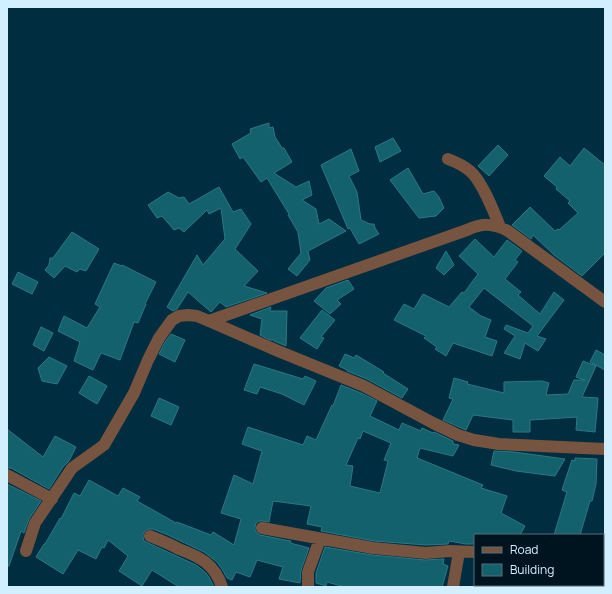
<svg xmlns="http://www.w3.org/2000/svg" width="612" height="594" font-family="Manrope,sans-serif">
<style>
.building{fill:#12616d;stroke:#2c7885;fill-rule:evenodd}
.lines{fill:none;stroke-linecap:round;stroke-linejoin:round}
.street{stroke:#765440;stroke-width:12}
</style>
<rect width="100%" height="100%" fill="#002e40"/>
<path class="building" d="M 269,123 L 269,128 L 273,127 L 275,137 L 282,148 L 284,148 L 292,162 L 274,173 L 296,187 L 309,181 L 312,195 L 302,200 L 316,209 L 319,224 L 329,219 L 346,231 L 308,251 L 310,260 L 297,276 L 288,269 L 301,253 L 298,232 L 288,215 L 289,214 L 267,178 L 261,182 L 243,157 L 240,159 L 232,144 L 251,133 L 250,129 Z
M 393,138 L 401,151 L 380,162 L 375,147 Z
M 498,145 L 508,155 L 489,176 L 478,166 Z
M 584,148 L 605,165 L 605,253 L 582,276 L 554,255 L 533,235 L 531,239 L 512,225 L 530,207 L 555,231 L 558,229 L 559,230 L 578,213 L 568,203 L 570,201 L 556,189 L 557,187 L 544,176 L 560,157 L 570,166 Z
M 351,149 L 359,171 L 349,176 L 357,192 L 361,220 L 370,224 L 374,224 L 375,228 L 379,234 L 359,244 L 350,228 L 348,229 L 321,165 Z
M 408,168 L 423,194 L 434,191 L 439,197 L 444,208 L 436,216 L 419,218 L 390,180 Z
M 219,187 L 233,212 L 241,209 L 251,224 L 235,249 L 258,271 L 244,286 L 267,293 L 226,307 L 220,302 L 211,312 L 188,292 L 177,309 L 173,311 L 167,307 L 197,255 L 203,265 L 225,239 L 221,208 L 209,214 L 207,210 L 184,232 L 179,228 L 174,230 L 162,216 L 157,218 L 148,205 L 168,192 L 179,198 L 184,197 L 189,204 Z
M 72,232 L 99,249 L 86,271 L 80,269 L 77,272 L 65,266 L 54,278 L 45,270 L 49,265 L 50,258 L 53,258 Z
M 475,239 L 494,257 L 507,240 L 522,251 L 515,260 L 518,262 L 505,279 L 521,292 L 518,295 L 540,314 L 554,292 L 564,300 L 537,336 L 546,339 L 538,351 L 525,343 L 520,359 L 504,353 L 515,336 L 504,329 L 506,325 L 528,333 L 533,326 L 484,288 L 469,307 L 481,316 L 491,320 L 485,337 L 497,341 L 492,356 L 453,343 L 446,356 L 435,349 L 437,347 L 424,338 L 426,336 L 394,320 L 404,304 L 414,309 L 423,294 L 449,307 L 462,292 L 464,293 L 478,274 L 459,256 Z
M 446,251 L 454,265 L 444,275 L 436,268 Z
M 114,263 L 122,266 L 122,265 L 156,282 L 145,304 L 146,304 L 138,323 L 134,322 L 120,360 L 101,353 L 93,370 L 74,361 L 80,342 L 58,331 L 64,316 L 87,328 L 100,307 L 95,304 Z
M 18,272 L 38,282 L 32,294 L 12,284 Z
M 348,280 L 354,289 L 337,300 L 341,304 L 330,314 L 314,301 L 326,288 Z
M 271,307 L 270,311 L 287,311 L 286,346 L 274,341 L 274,340 L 270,340 L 260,335 L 262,319 L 250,315 Z
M 322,310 L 335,320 L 321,337 L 324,338 L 317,349 L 300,338 Z
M 41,327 L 53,333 L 44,351 L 33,345 Z
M 171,334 L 185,340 L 175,362 L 159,354 L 165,342 Z
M 596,350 L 605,355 L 605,370 L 590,362 Z
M 345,354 L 354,358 L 356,355 L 384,372 L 383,373 L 408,389 L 402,398 L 367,379 L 347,371 L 347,370 L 339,366 Z
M 49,357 L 67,366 L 57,384 L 42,381 L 38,368 Z
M 583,361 L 596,366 L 582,397 L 598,398 L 595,432 L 576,430 L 577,417 L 530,420 L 530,432 L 513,432 L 513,420 L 473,415 L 466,430 L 443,420 L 453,399 L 449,398 L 454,378 L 468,382 L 467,384 L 504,393 L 504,382 L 542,381 L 549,383 L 546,395 L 568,394 L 574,380 L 585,380 L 576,377 Z
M 254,364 L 303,379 L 305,376 L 316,381 L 304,405 L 282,394 L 260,387 L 257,394 L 244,390 Z
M 89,376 L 107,386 L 97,404 L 79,393 Z
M 341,385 L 361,393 L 377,401 L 370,416 L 399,430 L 402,423 L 421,431 L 422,428 L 433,433 L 434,432 L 453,441 L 453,444 L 459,445 L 453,456 L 420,448 L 417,458 L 483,485 L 481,488 L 507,496 L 501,513 L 525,526 L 520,535 L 475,535 L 475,544 L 466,544 L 449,541 L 448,544 L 426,545 L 374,541 L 321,531 L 322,527 L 307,524 L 311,506 L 273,501 L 269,522 L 263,521 L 259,521 L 256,523 L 255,527 L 255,530 L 257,533 L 260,535 L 285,540 L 291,541 L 290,543 L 309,548 L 301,570 L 300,583 L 279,579 L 283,567 L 257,560 L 250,577 L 236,572 L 232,580 L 227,578 L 222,569 L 217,562 L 204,552 L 168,535 L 153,529 L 149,529 L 146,530 L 143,534 L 143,537 L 144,541 L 196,565 L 205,572 L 209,577 L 214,587 L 179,587 L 152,570 L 142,586 L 119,571 L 128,556 L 108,540 L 104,548 L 102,547 L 96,559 L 78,550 L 63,574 L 36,557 L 44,544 L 45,544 L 60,518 L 61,519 L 74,493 L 80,496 L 89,480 L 118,496 L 123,488 L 140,497 L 137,501 L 176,523 L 177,522 L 211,535 L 213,532 L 234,545 L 241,519 L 221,513 L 234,475 L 253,484 L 262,451 L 242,444 L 248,427 L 303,445 L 307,436 L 316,440 L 332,405 L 333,406 ZM 363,431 L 391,443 L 384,460 L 388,461 L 380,493 L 350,486 L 353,466 L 346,465 L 358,438 L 360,439 Z
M 159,398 L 179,407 L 171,425 L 151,416 Z
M 7,429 L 43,457 L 55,436 L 76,447 L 69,461 L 63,467 L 49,489 L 11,468 L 7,468 Z
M 494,451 L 514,452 L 565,459 L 555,476 L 516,471 L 491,465 Z
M 575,458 L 597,459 L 596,484 L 592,501 L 590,501 L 580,535 L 554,535 L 567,492 L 562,490 L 572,460 L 575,461 Z
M 7,484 L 41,501 L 29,519 L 24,533 L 21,531 L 9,566 L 7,566 Z
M 325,547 L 372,555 L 425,560 L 444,559 L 443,564 L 448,566 L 442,587 L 345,587 L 327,582 L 326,586 L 316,583 L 316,573 Z"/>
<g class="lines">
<path class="street" d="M 448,159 C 456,162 464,166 470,171 C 482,181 494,212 500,227
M 209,321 L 467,230 C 482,223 493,223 508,231 L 605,302
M 7,475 L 52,499
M 262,528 L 373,548 L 426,553 L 450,551 L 475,552
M 150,536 C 160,540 170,544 179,549 C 200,557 215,564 222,587
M 26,551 L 35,523 L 72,468 L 104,445 L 134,393 L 148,360 L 159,338 L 172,320 L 179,316 L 188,315 L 197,316 L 209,321 L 278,351 L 364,386 L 433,423 L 458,435 L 474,440 L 499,444 L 605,449
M 603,581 L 605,581
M 308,587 L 308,572 L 320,539
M 453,587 L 459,552"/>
</g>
<rect width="612" height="594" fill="none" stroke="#d2efff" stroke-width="16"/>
<rect x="474" y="534" width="130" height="52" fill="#00141f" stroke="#546c79"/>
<rect x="482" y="547" width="20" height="6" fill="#765440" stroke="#546c79"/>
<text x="510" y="554" font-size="12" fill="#d2efff">Road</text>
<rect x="482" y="564" width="20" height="12" fill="#12616d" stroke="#546c79"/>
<text x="510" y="574" font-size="12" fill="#d2efff">Building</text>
</svg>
